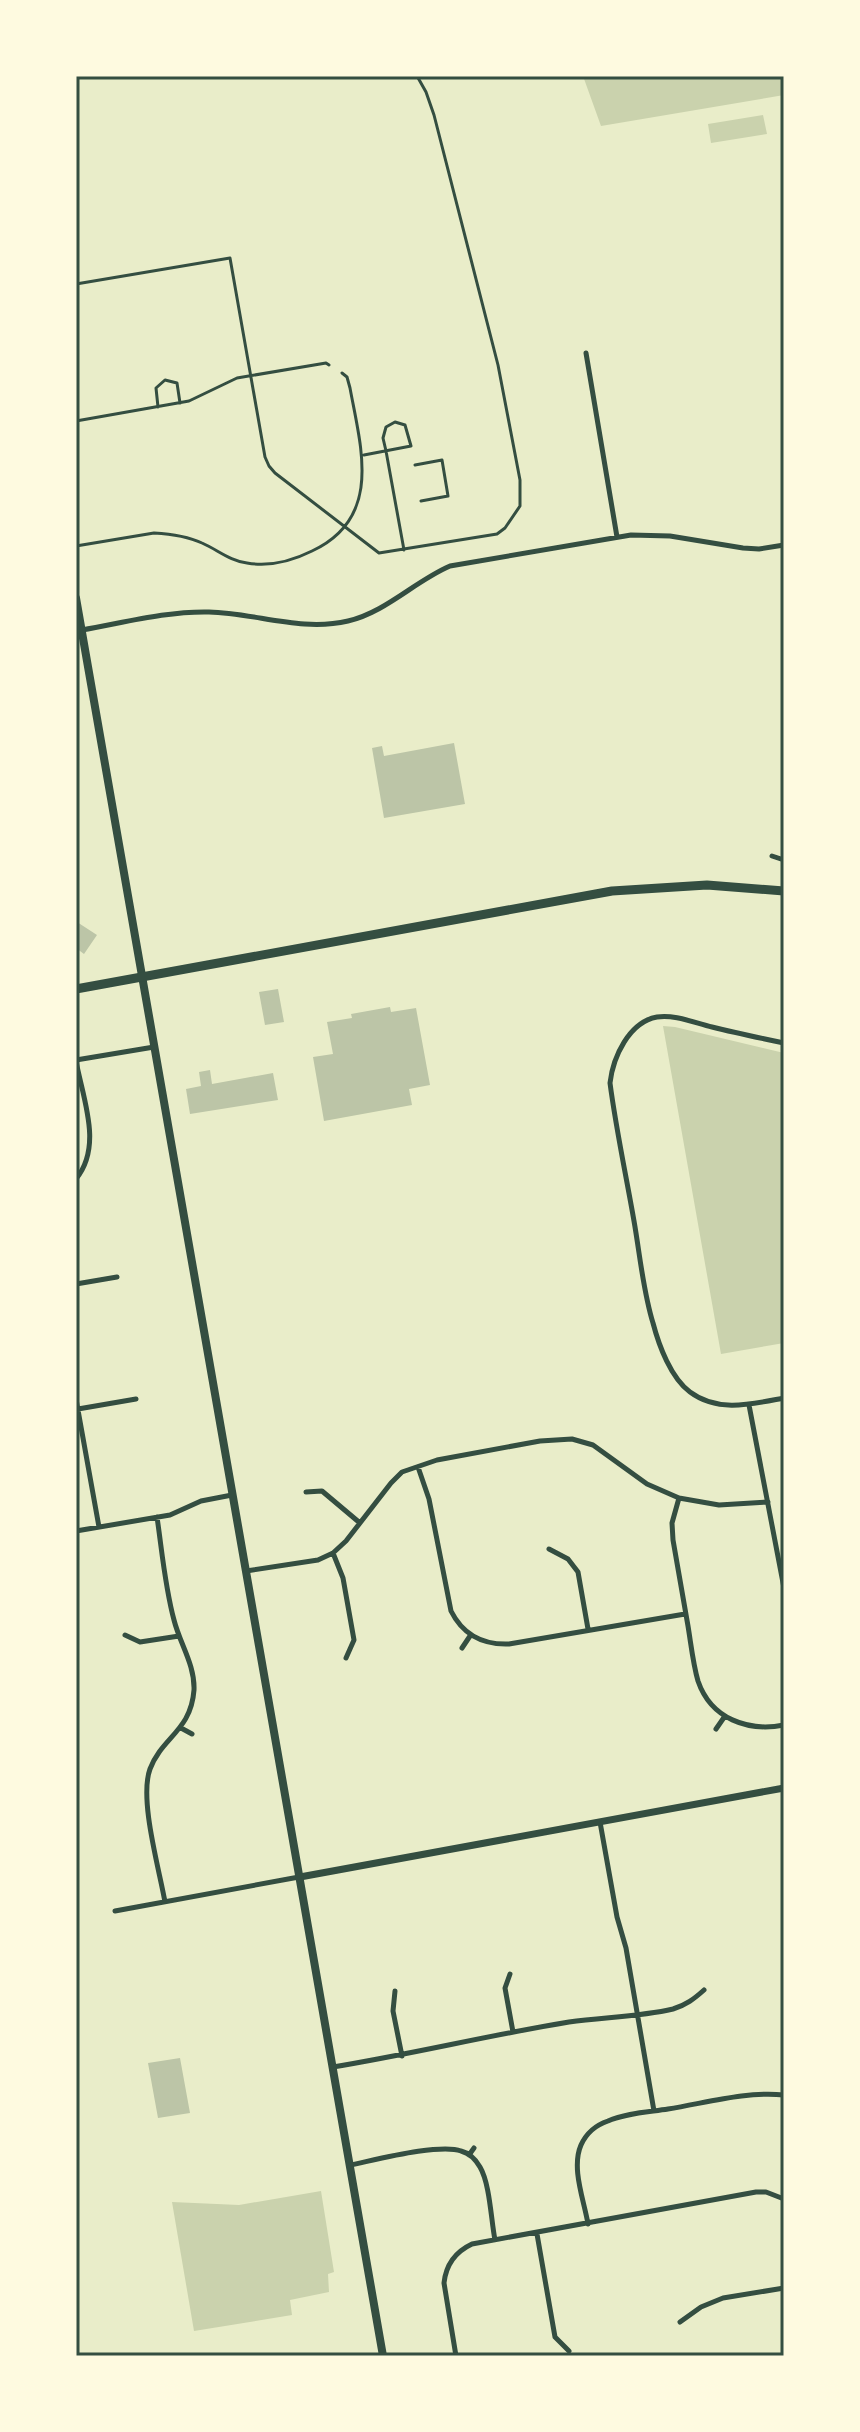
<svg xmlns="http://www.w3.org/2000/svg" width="860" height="2432" font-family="Rubik,sans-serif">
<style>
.green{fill:#cad2ad}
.building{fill:#bcc5a7}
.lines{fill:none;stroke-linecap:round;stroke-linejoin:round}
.service{stroke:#344e41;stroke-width:3}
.minor{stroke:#344e41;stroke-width:5}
.tertiary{stroke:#344e41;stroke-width:7}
.secondary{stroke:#344e41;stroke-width:8}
.trunk{stroke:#344e41;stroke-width:9}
.neatline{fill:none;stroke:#344e41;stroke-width:3}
</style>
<rect width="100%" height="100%" fill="#e9edc9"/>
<path class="green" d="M 583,76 L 784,76 L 784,95 L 601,126 Z
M 763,115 L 767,134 L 711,143 L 708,124 Z
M 663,1026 L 675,1027 L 784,1053 L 784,1343 L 721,1354 Z
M 321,2191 L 334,2272 L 328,2274 L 329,2292 L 290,2300 L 292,2315 L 194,2331 L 172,2202 L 239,2205 Z"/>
<path class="building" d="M 454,743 L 465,804 L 384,818 L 372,748 L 382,746 L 384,756 Z
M 77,922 L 97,935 L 84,954 L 76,948 Z
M 278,989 L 284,1022 L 265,1025 L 259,992 Z
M 390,1007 L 391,1012 L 416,1008 L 430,1085 L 409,1089 L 412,1105 L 324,1121 L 313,1057 L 333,1054 L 327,1022 L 352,1018 L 351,1014 Z
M 210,1070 L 212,1084 L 273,1073 L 278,1100 L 190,1114 L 186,1089 L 201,1086 L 199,1072 Z
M 180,2058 L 190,2113 L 158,2118 L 148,2063 Z"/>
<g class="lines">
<path class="service" d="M 76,284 L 230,258 L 265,457 L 269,466 L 275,473 L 379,553 L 497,534 L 505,528 L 520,506 L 520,480 L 498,365 L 434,115 L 426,92 L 417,76
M 158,407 L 156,388 L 165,380 L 177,383 L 180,403
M 76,421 L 189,401 L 237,378 L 326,363 L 329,365
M 364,455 L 411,446 L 405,425 L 395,422 L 386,427 L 383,438 L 386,451 L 404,550
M 415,465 L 442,460 L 448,496 L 421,501
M 76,546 L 154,533 C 171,534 187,536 202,543 C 218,550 230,561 247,563 C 270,567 292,561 312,551 C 383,518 361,448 350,388 L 347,377 L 342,373"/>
<path class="minor" d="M 586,353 L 617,537
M 82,630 C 123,623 166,611 209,612 C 256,613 301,632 348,621 C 386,612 415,581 450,566 L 631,535 L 670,536 L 743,548 L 759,549 L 784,545
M 772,856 L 784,860
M 784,1043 C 760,1038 736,1033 712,1027 C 695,1023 674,1014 657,1017 C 629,1022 613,1057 610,1083 C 616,1129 626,1175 634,1221 C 640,1255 643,1291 653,1323 C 659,1346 671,1378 690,1392 C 718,1413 752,1404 784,1398
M 76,1060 L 154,1047
M 76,1061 C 83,1099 103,1146 76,1179
M 76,1284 L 117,1277
M 76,1399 L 99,1527
M 749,1405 L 784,1588
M 78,1409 L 136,1399
M 418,1467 L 429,1499 L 451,1611 C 463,1635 482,1645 509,1644 L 685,1614
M 306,1492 L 322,1491 L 360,1523
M 679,1498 L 672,1523 L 673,1540 C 678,1569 683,1597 688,1626 C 691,1644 693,1664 698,1681 C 711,1719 748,1732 784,1725
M 157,1517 C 162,1551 165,1587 174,1620 C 180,1644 195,1665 194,1690 C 191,1731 162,1737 150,1769 C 139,1799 159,1868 165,1902
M 76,1531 L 170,1515 L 201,1501 L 232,1495
M 549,1549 L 568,1559 L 578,1572 L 588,1629
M 333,1553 L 343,1578 L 354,1640 L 346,1658
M 246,1571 L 318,1560 L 333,1553 L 346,1541 L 391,1483 L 402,1472 L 437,1460 L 540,1441 L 572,1439 L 593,1445 L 647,1484 L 679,1498 L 719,1505 L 768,1502
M 125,1635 L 140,1642 L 179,1636
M 462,1648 L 470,1636
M 181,1728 L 192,1734
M 716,1729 L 725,1716
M 600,1822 L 617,1917 L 626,1948 L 654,2111
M 115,1911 L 299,1877
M 510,1974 L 505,1988 L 513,2032
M 395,1991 L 393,2011 L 402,2056
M 333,2067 C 412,2054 490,2035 569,2022 C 604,2017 639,2017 673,2009 C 686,2005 694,1999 704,1990
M 469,2155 L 474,2148
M 350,2165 C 375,2160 440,2143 461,2151 C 469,2153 476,2160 480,2167 C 490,2184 491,2220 495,2240
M 588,2224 C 584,2200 571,2168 581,2145 C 586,2134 596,2125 608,2121 C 626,2113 649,2112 668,2109 C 706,2103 746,2091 784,2095
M 537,2234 L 555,2337 L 569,2351
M 680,2322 L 701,2307 L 723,2298 L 784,2288
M 456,2356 L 444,2283 C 446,2264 455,2252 472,2244 L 756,2192 L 766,2192 L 784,2199"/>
<path class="tertiary" d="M 300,1877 L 784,1788"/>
<path class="secondary" d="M 76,598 L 383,2356"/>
<path class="trunk" d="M 76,989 L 612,891 L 707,885 L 784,891"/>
</g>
<rect width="860" height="2432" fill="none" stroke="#fefae0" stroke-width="156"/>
<rect x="78" y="78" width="704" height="2276" class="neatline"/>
</svg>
